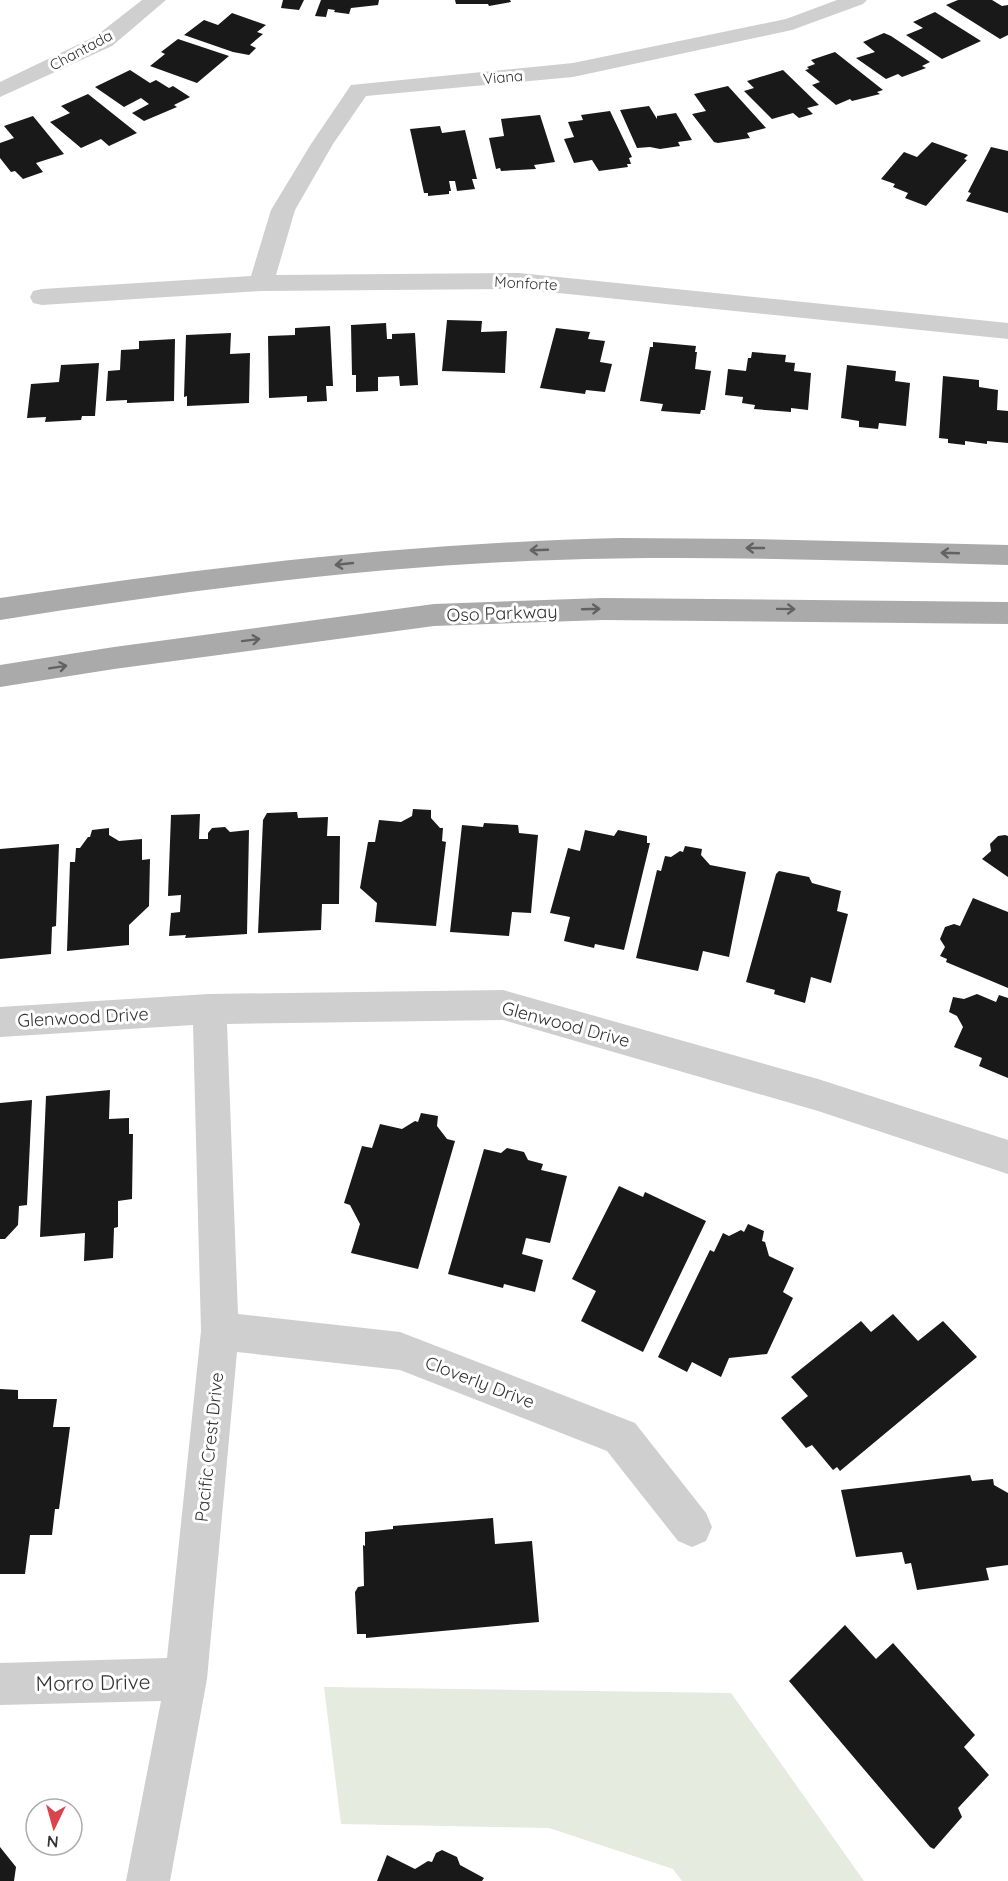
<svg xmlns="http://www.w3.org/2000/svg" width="1008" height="1881" font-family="Quicksand,sans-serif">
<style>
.green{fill:#e5ebdf}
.building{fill:#191919}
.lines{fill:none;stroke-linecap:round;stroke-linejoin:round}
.minor{fill:#cfcfcf;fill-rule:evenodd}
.major{fill:#aaa;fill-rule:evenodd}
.oneway{stroke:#626262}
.labels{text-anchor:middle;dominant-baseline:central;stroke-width:6;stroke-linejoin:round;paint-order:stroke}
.far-street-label{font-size:15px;fill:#323232;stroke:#fff}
.street-label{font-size:18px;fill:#323232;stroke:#fff}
.near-street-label{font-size:21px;fill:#323232;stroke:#fff}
</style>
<rect width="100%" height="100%" fill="#fff"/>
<path class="green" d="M 324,1687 L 731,1693 L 864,1881 L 682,1881 L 673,1869 L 549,1828 L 341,1824 Z"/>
<path class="building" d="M 283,0 L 304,0 L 299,10 L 281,8 Z
M 321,0 L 379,0 L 378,5 L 351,8 L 349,14 L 334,12 L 335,10 L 328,9 L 326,17 L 315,16 Z
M 455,0 L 510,0 L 511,2 L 489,6 L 488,4 L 456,4 Z
M 958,0 L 992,0 L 1002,6 L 1008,5 L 1008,35 L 1000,39 L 946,5 Z
M 935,12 L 981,41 L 942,59 L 906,35 L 923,28 L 913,22 Z
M 232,13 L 266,25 L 257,32 L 263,34 L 250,45 L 256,48 L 249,55 L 233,52 L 184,35 L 204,20 L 218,25 Z
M 884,33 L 891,36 L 930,62 L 922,66 L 926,68 L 902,77 L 898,74 L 886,79 L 856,58 L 875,52 L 863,42 Z
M 178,39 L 229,56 L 197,83 L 150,66 L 165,54 L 161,52 Z
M 835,52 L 883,90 L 877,92 L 880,94 L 852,101 L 850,99 L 836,105 L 812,85 L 820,82 L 805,70 L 809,69 L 807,67 L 815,64 L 811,60 Z
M 130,70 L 150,83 L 156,80 L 169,88 L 173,86 L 190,97 L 174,105 L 177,107 L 144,121 L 132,113 L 149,104 L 141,98 L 124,107 L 95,87 Z
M 783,70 L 819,105 L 807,108 L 813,114 L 799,118 L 793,113 L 772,119 L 744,91 L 754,88 L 747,81 Z
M 728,86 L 766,128 L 747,133 L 750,138 L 718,143 L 714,142 L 692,114 L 706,111 L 694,94 Z
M 88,94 L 137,133 L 109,146 L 101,139 L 81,148 L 50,122 L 70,113 L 61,106 Z
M 649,106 L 657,119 L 657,116 L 676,113 L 692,140 L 678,142 L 680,146 L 660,149 L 650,147 L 637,148 L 620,110 Z
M 610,111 L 632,157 L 629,158 L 631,164 L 627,164 L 628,167 L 599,171 L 592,160 L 574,163 L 564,139 L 574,137 L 568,122 L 583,120 L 581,115 Z
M 540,115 L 555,162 L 534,165 L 536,169 L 501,171 L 500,168 L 496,169 L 489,138 L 504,136 L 501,119 Z
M 33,116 L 64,154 L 36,163 L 43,172 L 23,179 L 15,171 L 11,172 L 0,158 L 0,143 L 14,138 L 4,126 Z
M 440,126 L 442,133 L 465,130 L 477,179 L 472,179 L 475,189 L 457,191 L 455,181 L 449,181 L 451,191 L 449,191 L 449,194 L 428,196 L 428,193 L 424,193 L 410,129 Z
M 932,142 L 968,155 L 964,159 L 967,160 L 926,206 L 905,198 L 908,193 L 893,187 L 895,184 L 881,179 L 904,152 L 917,157 Z
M 991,147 L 1008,151 L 1008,213 L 966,201 L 971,193 L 968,192 Z
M 447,320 L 482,321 L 481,332 L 507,331 L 505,373 L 442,371 Z
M 386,323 L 387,339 L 392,339 L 392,334 L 415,333 L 418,385 L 400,386 L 399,376 L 378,377 L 378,391 L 356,392 L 356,375 L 352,375 L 351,325 Z
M 330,326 L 333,386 L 326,386 L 327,401 L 307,402 L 307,396 L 269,398 L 268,336 L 295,335 L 295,328 Z
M 556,328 L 590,332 L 588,339 L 605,341 L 600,362 L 612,364 L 605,392 L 586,390 L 585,394 L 540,388 Z
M 231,333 L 230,354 L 250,353 L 249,403 L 187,406 L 187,396 L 184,397 L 186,335 Z
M 175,339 L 174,401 L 127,403 L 127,400 L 106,401 L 108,371 L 120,370 L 121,350 L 139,349 L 139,341 Z
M 653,342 L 696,346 L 695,352 L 697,352 L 695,369 L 711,371 L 705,410 L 701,410 L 700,414 L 661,411 L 663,404 L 640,401 L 650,347 L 653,347 Z
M 752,352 L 786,355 L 785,362 L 795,363 L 794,371 L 811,373 L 808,410 L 791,408 L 791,412 L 754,409 L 755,405 L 742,403 L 743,397 L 725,395 L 728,369 L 746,371 L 748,358 L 751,358 Z
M 99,363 L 95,416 L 82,416 L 81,420 L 45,422 L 46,417 L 27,418 L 31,384 L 59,382 L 61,365 Z
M 847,365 L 896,371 L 895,381 L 910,383 L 906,426 L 879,423 L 878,429 L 859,427 L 859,421 L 841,418 Z
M 943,376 L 979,380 L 979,387 L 998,390 L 997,410 L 1008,411 L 1008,443 L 987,441 L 987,444 L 965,441 L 965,445 L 948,443 L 948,439 L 939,438 Z
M 413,809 L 431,810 L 431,818 L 440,828 L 443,828 L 442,841 L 446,842 L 436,926 L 375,922 L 377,903 L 360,888 L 368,842 L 375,842 L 379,820 L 401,822 L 412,816 Z
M 295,812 L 297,812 L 298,818 L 328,817 L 327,836 L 340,836 L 339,904 L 322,904 L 321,930 L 258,933 L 263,820 L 267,813 Z
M 200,814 L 199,839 L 208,839 L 208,833 L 212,828 L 225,827 L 230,832 L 249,830 L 247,934 L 185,938 L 186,935 L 169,936 L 171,913 L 180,912 L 181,895 L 168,896 L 171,815 Z
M 484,823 L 518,825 L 519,833 L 538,835 L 531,913 L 512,912 L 509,936 L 450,932 L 462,825 L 483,827 Z
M 109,828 L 109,835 L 119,841 L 142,839 L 142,860 L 150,859 L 149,906 L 129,925 L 129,945 L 67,951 L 70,862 L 75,862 L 76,848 L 80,848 L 88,837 L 90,837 L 92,830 Z
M 585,830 L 614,836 L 618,830 L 647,836 L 647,843 L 650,843 L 624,950 L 595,944 L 594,948 L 564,941 L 570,917 L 550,913 L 568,848 L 580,851 Z
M 1005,835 L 1008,836 L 1008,877 L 982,859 L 991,851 L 990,844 L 998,836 Z
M 59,844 L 56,926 L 52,927 L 51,954 L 0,959 L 0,849 Z
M 685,846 L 702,849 L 701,855 L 710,865 L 746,872 L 729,957 L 703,951 L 698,971 L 636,958 L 657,870 L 661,871 L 665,856 L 671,857 L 680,851 L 683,852 Z
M 779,871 L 809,877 L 812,883 L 841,891 L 837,911 L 848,914 L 831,983 L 811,977 L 805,1003 L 774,994 L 775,990 L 746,982 L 776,874 Z
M 973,898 L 1008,912 L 1008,988 L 946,962 L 947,959 L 940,956 L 945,947 L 940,939 L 945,927 L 954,924 L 960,926 Z
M 977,994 L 996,1002 L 999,995 L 1008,998 L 1008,1078 L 979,1066 L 982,1058 L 954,1047 L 963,1027 L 957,1016 L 949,1012 L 953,997 L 964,999 Z
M 110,1090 L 109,1119 L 129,1118 L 129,1134 L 133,1134 L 132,1199 L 118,1201 L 118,1227 L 114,1228 L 113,1258 L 84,1261 L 85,1233 L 40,1237 L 46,1096 Z
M 32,1100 L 27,1205 L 19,1206 L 18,1225 L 5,1239 L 0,1239 L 0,1103 Z
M 421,1113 L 438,1116 L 437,1126 L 447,1139 L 455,1141 L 418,1269 L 351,1253 L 360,1224 L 350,1205 L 344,1203 L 362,1146 L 372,1148 L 380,1124 L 402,1129 L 415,1121 L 418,1122 Z
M 507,1148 L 524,1152 L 528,1160 L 543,1164 L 541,1170 L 567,1176 L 550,1243 L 526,1238 L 522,1254 L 543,1260 L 535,1292 L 504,1284 L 503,1288 L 448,1274 L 484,1149 L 501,1153 Z
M 619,1186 L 643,1197 L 645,1192 L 706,1221 L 643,1352 L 581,1321 L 596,1291 L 572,1279 Z
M 748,1224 L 764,1231 L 762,1241 L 765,1242 L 769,1256 L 794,1268 L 783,1292 L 793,1298 L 767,1354 L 729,1358 L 721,1377 L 692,1362 L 687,1372 L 658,1357 L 710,1250 L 714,1252 L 723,1233 L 729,1236 L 741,1230 L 744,1232 Z
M 893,1314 L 918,1341 L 943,1321 L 977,1357 L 840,1471 L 837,1467 L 833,1470 L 812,1445 L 806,1448 L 781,1418 L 808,1396 L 791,1377 L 861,1321 L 871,1332 Z
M 0,1389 L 18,1390 L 18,1399 L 57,1399 L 53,1427 L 70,1427 L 59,1509 L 55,1509 L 52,1535 L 30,1535 L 25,1574 L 0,1574 Z
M 970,1475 L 972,1481 L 993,1479 L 994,1485 L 1008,1493 L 1008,1565 L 986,1568 L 989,1580 L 917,1590 L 911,1563 L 905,1564 L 902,1552 L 856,1557 L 841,1490 Z
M 493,1518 L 495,1544 L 532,1541 L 539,1622 L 366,1638 L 366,1634 L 357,1634 L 355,1592 L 358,1587 L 364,1586 L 363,1545 L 365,1546 L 365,1532 L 393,1529 L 393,1526 Z
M 845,1625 L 876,1659 L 893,1643 L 975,1735 L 964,1747 L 989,1775 L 958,1808 L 962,1817 L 934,1849 L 930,1847 L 789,1681 Z
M 0,1847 L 16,1867 L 14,1881 L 0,1881 Z
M 442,1850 L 457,1857 L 460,1865 L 484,1878 L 482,1881 L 377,1881 L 387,1855 L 415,1869 L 428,1861 L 432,1862 L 436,1853 Z"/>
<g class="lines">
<path class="minor" d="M 142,0 L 166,0 L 112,46 L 0,97 L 0,82 L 96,36 Z
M 837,0 L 867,0 L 863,4 L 792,30 L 573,77 L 366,96 L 333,144 L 295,210 L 276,275 L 519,273 L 1008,323 L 1008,339 L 519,289 L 261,291 L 42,305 L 33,303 L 30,297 L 33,291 L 42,289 L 251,276 L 271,210 L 311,144 L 351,85 L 573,63 L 786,19 Z
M 503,990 L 818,1079 L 1008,1140 L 1008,1174 L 818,1111 L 503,1020 L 227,1024 L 238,1314 L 400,1332 L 635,1423 L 706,1513 L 712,1527 L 706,1541 L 692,1547 L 678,1541 L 607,1451 L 400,1370 L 237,1352 L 207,1679 L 170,1881 L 126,1881 L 161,1701 L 0,1705 L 0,1663 L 167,1658 L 201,1331 L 193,1025 L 0,1037 L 0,1007 L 209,994 Z"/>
<path class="major" d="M 620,538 L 749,539 L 1008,545 L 1008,565 C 857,561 706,555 556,560 C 369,566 184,591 0,620 L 0,598 C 206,567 411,543 620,538 Z
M 603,598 L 1008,602 L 1008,624 L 603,620 L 434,626 L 114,669 L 0,687 L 0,665 L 114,647 L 434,604 Z"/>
</g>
<defs><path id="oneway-shaft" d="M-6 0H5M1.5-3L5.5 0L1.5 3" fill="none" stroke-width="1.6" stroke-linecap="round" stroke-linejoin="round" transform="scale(1.5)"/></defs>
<g class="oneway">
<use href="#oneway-shaft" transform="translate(755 548) rotate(180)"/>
<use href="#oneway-shaft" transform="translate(539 550) rotate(178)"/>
<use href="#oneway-shaft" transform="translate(950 553) rotate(-178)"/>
<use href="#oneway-shaft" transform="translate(344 564) rotate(174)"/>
<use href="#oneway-shaft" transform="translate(591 609) rotate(-2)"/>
<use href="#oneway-shaft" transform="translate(786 609) rotate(1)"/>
<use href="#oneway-shaft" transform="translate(251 640) rotate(-7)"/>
<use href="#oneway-shaft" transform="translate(58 667) rotate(-9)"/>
</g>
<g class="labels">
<g class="far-street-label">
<text transform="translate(81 50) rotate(-28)">Chantada</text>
<text transform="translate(503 77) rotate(-5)">Viana</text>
<text transform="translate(526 283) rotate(3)">Monforte</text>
</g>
<g class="street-label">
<text transform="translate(502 613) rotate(-2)">Oso Parkway</text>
<text transform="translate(83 1017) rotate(-3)">Glenwood Drive</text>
<text transform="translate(566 1024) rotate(15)">Glenwood Drive</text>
<text transform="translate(480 1382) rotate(21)">Cloverly Drive</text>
<text transform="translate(209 1447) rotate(-84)">Pacific Crest Drive</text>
</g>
<g class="near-street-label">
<text transform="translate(93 1682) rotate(-1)">Morro Drive</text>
</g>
</g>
<g transform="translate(54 1827) rotate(185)"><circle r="28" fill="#ffffff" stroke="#adadad" stroke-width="1.5"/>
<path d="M0-4.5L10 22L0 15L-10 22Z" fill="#da444d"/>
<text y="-9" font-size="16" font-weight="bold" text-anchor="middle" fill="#323232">N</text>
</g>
</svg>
